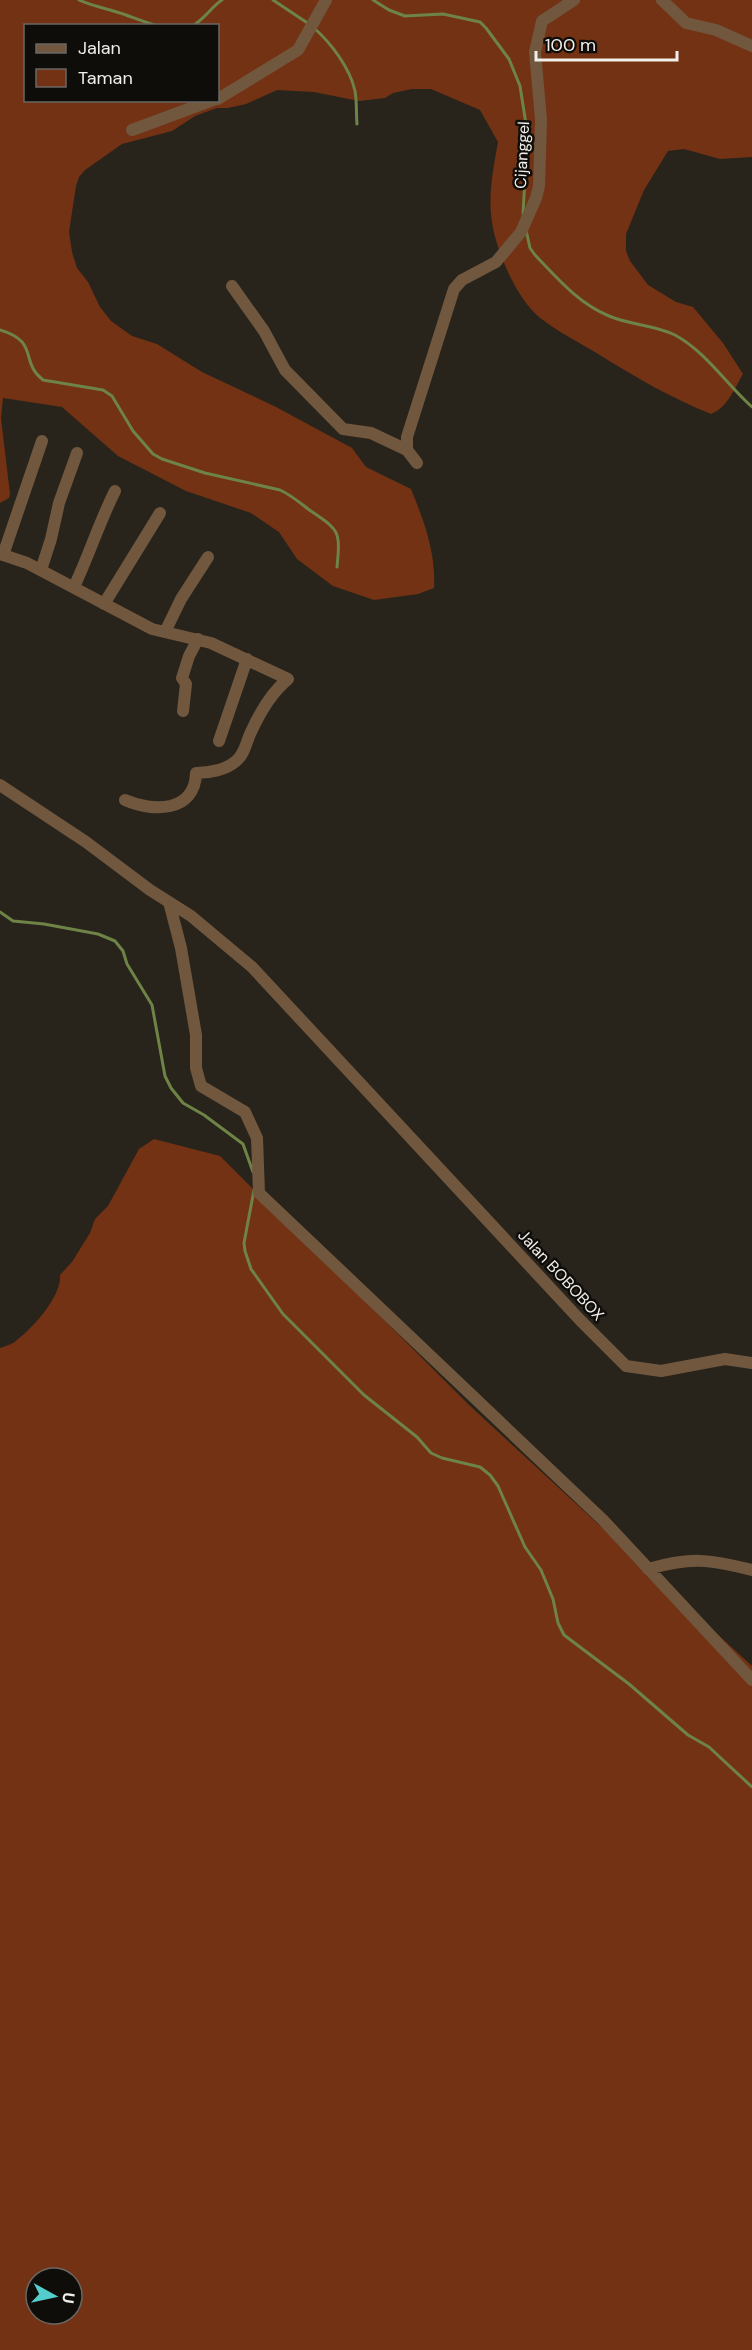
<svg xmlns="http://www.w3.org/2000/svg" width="752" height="2350" font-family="'DM Sans',sans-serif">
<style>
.green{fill:#733213;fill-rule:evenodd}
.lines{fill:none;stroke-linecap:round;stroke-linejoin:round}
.stream{stroke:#6e8346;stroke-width:3}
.minor{stroke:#70573e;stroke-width:12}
.labels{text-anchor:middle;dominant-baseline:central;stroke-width:5;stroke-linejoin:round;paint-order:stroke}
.street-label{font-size:16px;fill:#f2efea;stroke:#0f0d0a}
</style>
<rect width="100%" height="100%" fill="#28241c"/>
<path class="green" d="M 0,0 L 752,0 L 752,157 L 720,159 L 684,149 L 668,151 L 644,190 L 626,234 L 626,251 L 630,261 L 648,285 L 676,302 L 693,307 L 723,343 L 743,374 C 734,389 728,407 711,414 C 671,398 635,377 598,354 C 579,342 556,331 539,317 C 526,306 515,287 508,272 C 485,221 488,196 498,142 L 480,110 L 431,89 L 412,89 L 393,93 L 385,98 L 359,101 L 314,92 L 277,90 L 246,104 L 228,108 L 217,108 L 195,116 L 172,131 L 122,144 L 85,170 L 79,177 L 76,186 L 69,232 L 72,252 L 77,268 L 88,282 L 100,307 L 111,321 L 132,336 L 157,344 L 202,372 L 276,407 L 352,448 L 366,467 L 411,489 C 424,521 436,553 434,588 L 418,594 L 374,600 L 333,586 L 297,559 L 279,532 L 251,513 L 186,491 L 118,456 L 62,407 L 3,398 L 1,418 L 10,494 L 9,498 L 0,503 ZM 26,26 L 218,26 L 218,100 L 26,100 Z
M 154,1139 L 220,1156 L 468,1404 L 752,1666 L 752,2350 L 0,2350 L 0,1348 C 6,1346 13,1344 17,1340 C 33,1328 62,1296 60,1275 L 72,1262 L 90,1233 L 95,1219 L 108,1206 L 139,1149 ZM 36,2278 L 72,2278 L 72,2314 L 36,2314 Z"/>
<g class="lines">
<path class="stream" d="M 79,0 C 94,7 110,9 126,15 C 137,19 147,23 159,26
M 273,0 L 309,24
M 373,0 L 389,10 L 405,16 L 443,14 L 480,22 L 486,28 L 509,59 L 520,86 L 526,124 L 527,143 L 523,214
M 192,26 C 205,19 211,7 222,0
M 314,28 C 331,43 350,68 355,91 C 357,101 356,113 357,124
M 526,230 L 530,248 L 535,255 C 557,278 578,303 609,316 C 630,325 655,325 675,335 C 706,352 726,384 752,407
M 0,330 C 40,342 19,361 43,380 L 103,390 L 112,396 L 133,431 L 153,454 L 162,459 L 205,473 L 280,490 C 291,495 299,502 308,509 C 338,530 341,528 337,567
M 0,912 L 13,921 L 44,924 L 98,934 L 115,941 L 123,951 L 127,964 L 152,1005 L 165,1076 L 171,1088 L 183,1103 L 204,1115 L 243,1144 L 253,1172
M 254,1190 L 244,1243 L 245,1251 L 251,1269 L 283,1314 L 364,1395 L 417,1437 L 431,1453 L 442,1458 L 480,1467 L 490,1475 L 498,1486 L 525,1547 L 541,1570 L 553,1599 L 558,1623 L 564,1635 L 629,1684 L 688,1735 L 709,1747 L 752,1787"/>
<path class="minor" d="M 662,0 L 686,23 L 716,30 L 752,46
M 218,99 L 298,50 L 326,0
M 132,130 L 213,100
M 232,286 L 264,331 L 285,370 L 343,429 L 371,433 L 407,450
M 417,463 L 407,450 L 407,437 L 454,289 L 462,280 L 496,262 L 521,232 L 536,198 L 539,186 L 541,120 L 535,52 L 542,21 L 574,0
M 0,554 L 27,563 L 152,629 L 211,643 L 288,679 C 271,693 260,712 251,732 C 246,742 245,754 236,761 C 226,770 209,773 196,773 C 195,813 152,812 125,800
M 3,555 L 42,441
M 41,570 L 51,539 L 59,503 L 77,453
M 74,587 C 89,555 99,523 115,491
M 104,604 L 160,513
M 165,632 L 181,599 L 208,557
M 183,711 L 186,684 L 182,678 L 189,656 L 198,639
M 219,741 L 247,659
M 0,785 L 86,842 L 150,890 L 191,916 L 252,967 L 580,1320 L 626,1366 L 661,1371 L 725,1359 L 752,1363
M 169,902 L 181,948 L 196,1035 L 196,1068 L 201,1086 L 245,1112 L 257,1138 L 259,1193 L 603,1520 L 752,1680
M 648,1569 C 691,1557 709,1559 752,1570"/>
</g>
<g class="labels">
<g class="street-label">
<text transform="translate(522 155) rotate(-87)">Cijanggel</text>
<text transform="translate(561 1275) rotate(47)">Jalan BOBOBOX</text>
</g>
</g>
<rect x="24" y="24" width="195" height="78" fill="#0f0d0a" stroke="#6a6764" stroke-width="1.5"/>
<rect x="36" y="44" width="30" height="9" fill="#70573e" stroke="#6a6764" stroke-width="1.5"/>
<text x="78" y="54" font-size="18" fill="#f2efea">Jalan</text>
<rect x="36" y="69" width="30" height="18" fill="#733213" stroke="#6a6764" stroke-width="1.5"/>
<text x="78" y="84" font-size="18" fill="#f2efea">Taman</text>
<g transform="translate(54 2296) rotate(98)"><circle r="28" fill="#0f0d0a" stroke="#6a6764" stroke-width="1.5"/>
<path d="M0-4.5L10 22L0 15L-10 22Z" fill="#52cdcc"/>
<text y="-9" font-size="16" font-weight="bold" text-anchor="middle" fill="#f2efea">U</text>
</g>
<path d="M536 51v9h141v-9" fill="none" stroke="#f2efea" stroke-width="3"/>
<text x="545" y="51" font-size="18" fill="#f2efea" stroke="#0f0d0a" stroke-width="4.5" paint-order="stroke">100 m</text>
</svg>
